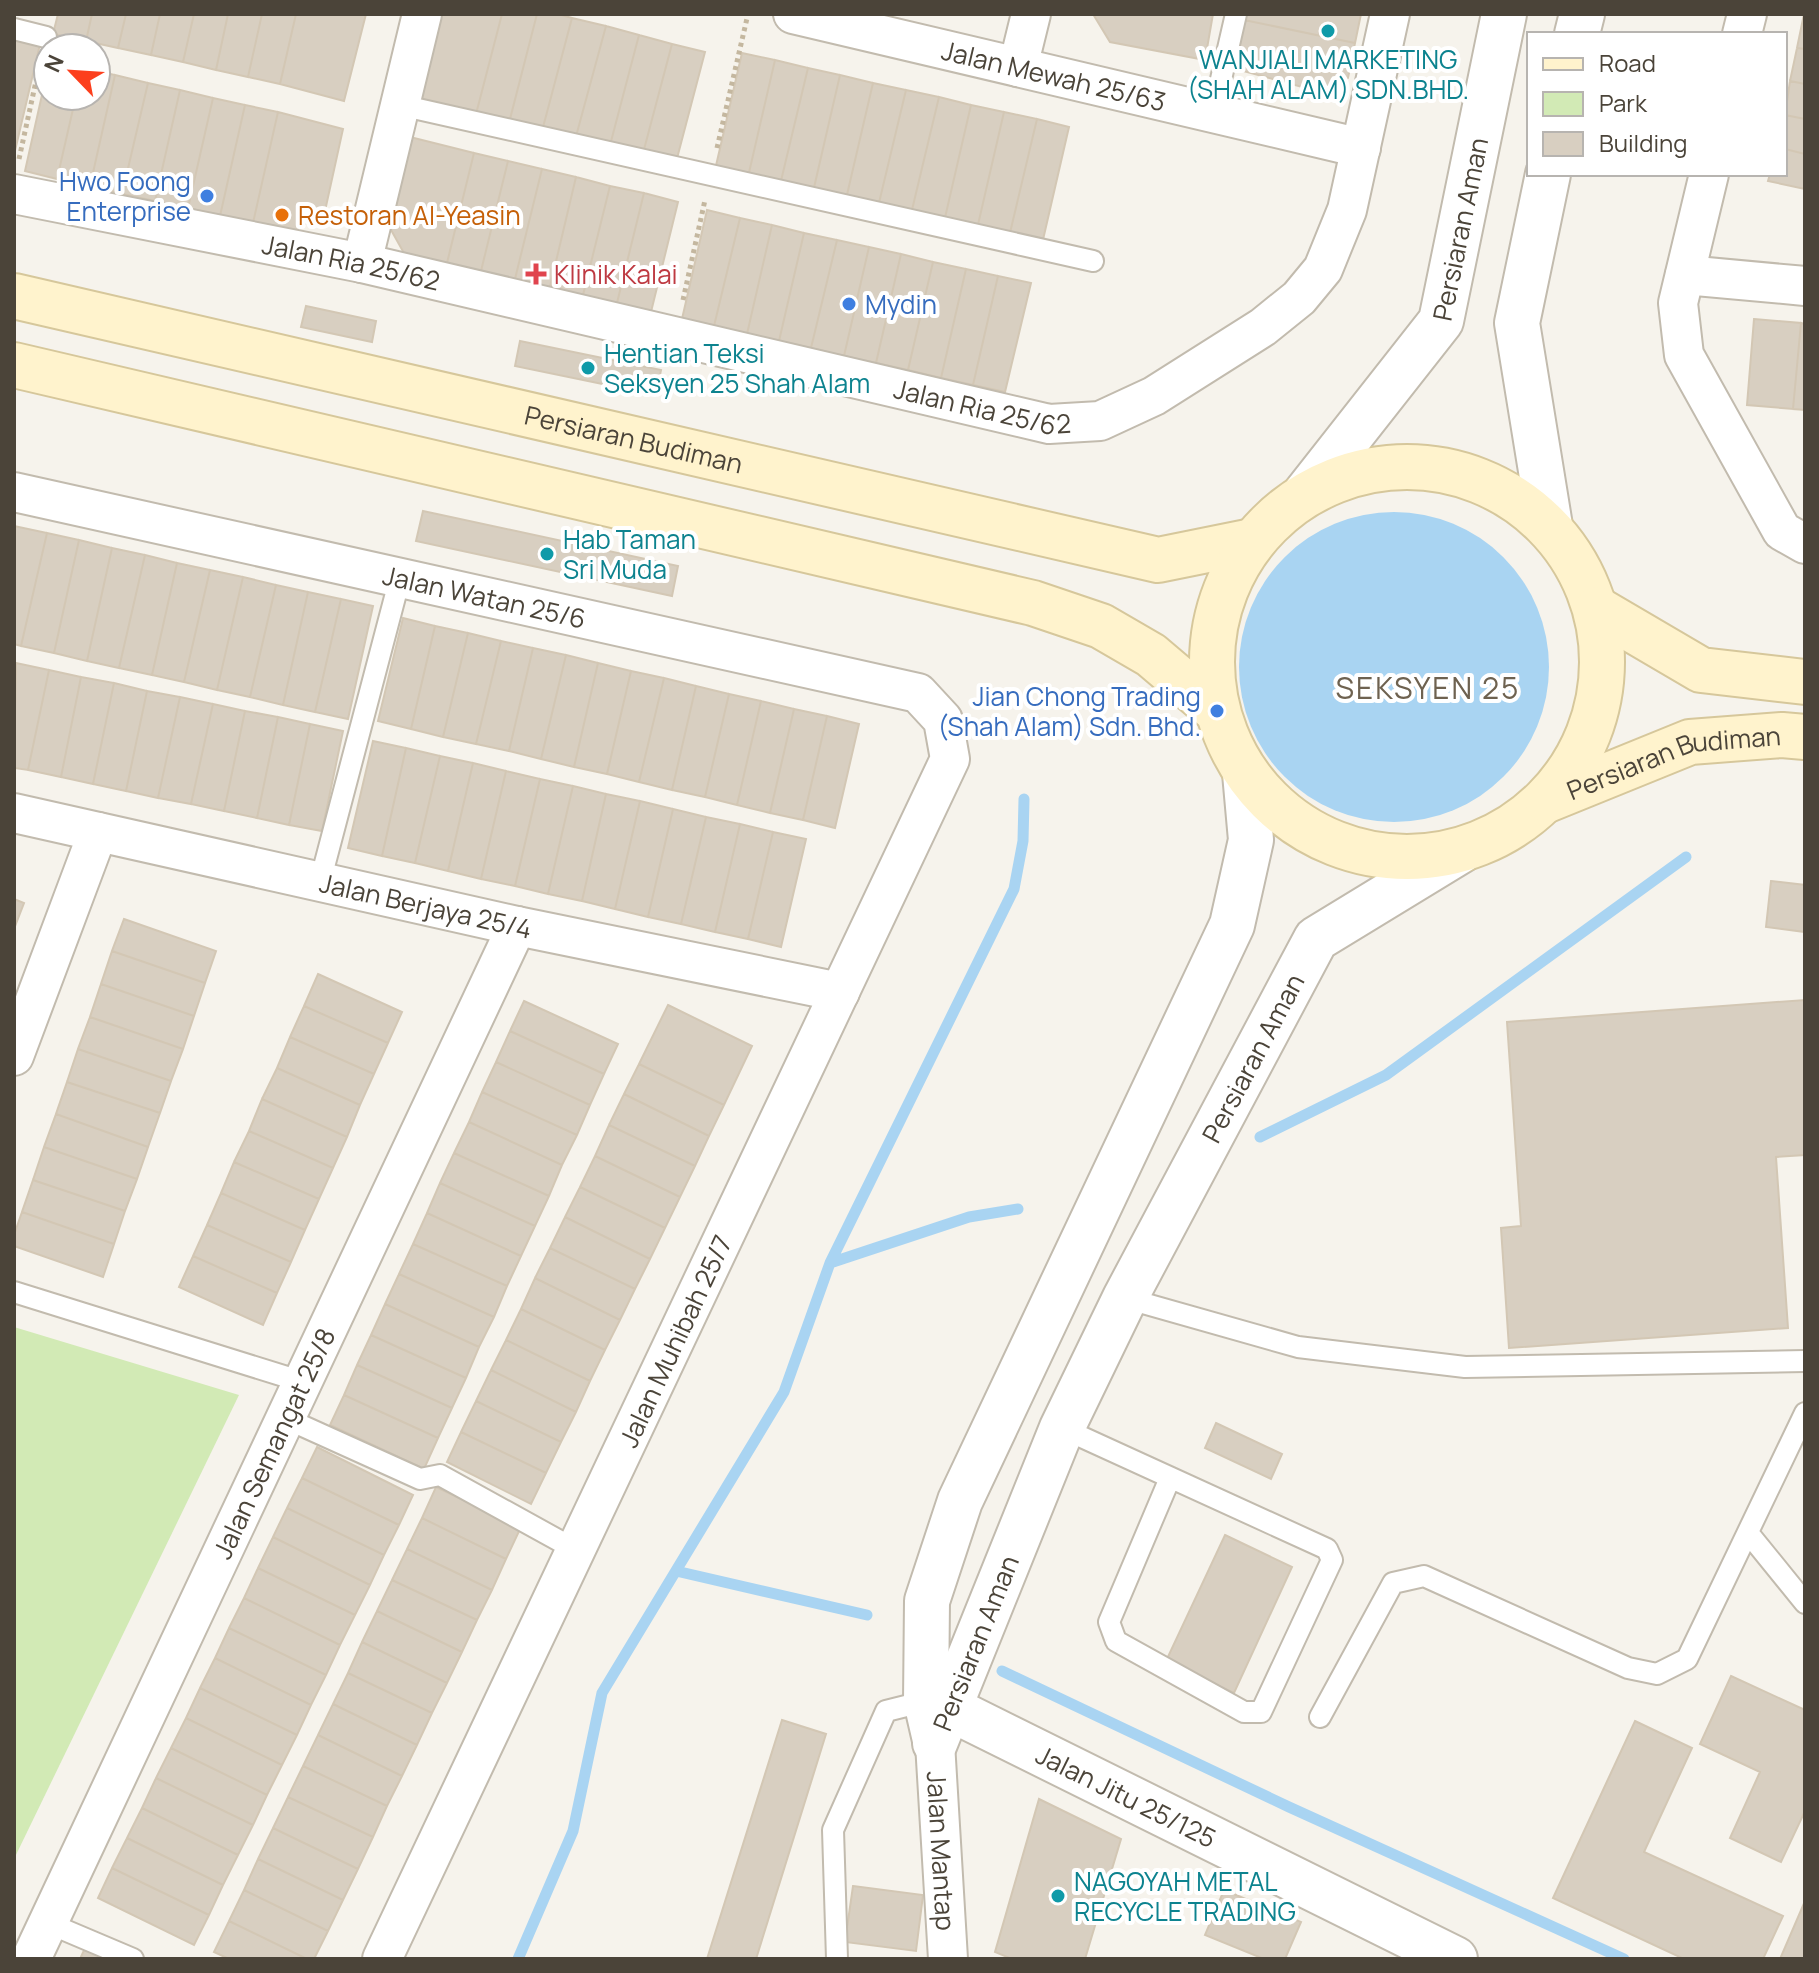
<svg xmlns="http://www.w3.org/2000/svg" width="1819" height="1973" font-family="Manrope,sans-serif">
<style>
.green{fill:#d2eab5}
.water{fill:#a9d4f2}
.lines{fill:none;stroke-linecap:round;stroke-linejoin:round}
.stream{stroke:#a9d4f2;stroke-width:11}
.building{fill:#d8cfc1;stroke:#d3c7b4;stroke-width:2}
.service-casing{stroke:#c2bbae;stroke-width:24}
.minor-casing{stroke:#c2bbae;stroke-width:42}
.tertiary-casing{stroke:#c2bbae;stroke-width:48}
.secondary-casing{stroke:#d6c79b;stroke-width:48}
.path{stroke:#c4b79f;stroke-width:5;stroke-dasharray:4 4;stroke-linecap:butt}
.service{stroke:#fff;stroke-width:20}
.minor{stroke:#fff;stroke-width:38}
.tertiary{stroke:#fff;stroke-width:44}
.secondary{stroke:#fff3cd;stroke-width:44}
.culture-dot{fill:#0f9aa8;stroke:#fff;stroke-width:3}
.shop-dot{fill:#3f7fe0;stroke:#fff;stroke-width:3}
.food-dot{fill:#e8710a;stroke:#fff;stroke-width:3}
.health-dot{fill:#e0444e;stroke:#fff;stroke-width:3}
.labels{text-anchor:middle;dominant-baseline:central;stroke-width:8;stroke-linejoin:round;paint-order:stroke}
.culture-label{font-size:26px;fill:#0d838f;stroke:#fff;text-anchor:start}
.street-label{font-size:26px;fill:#4b4439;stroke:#fff}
.shop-label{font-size:26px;fill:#366cbe;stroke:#fff;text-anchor:end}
.food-label{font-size:26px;fill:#c56008;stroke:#fff;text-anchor:start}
.health-label{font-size:26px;fill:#be3a42;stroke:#fff;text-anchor:start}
.quarter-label{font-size:30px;letter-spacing:2px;fill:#6e6250;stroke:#fff}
</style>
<rect width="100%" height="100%" fill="#f6f3ec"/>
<path class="green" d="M 14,1327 L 239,1395 L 14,1859 Z"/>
<path class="water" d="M1239 667a155 155 0 1 1 310 0a155 155 0 1 1-310 0Z"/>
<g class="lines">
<path class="stream" d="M 1260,1137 L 1386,1075 L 1686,857
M 830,1263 L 969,1217 L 1018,1209
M 676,1571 L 867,1615
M 1002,1671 L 1289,1807 L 1624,1959
M 518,1959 L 573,1831 L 602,1693 L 784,1392 L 830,1263 L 1014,889 L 1023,841 L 1024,799"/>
</g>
<path class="building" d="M 58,14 L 92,14 L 86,41 L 53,34 Z
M 92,14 L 126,14 L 118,48 L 86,41 Z
M 126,14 L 160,14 L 151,55 L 118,48 Z
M 160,14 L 194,14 L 183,62 L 151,55 Z
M 194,14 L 228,14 L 216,70 L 183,62 Z
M 228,14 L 262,14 L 248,77 L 216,70 Z
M 262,14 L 296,14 L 280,84 L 248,77 Z
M 296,14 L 366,14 L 344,101 L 280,84 Z
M 434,14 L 502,14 L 476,114 L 416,100 Z
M 502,14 L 537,14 L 509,123 L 476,114 Z
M 537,14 L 558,14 L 572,18 L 542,131 L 509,123 Z
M 1093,14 L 1213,14 L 1205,60 L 1110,42 Z
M 1245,14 L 1361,14 L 1355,43 L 1244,20 Z
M 1804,14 L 1805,15 L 1805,49 L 1797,48 Z
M 572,18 L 606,26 L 575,140 L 542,131 Z
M 1244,20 L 1355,43 L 1348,78 L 1324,93 L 1236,69 Z
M 606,26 L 639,35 L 609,149 L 575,140 Z
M 14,34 L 41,40 L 14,155 Z
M 639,35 L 672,44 L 642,157 L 609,149 Z
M 672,44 L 705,52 L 675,166 L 642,157 Z
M 1797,48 L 1805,49 L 1805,84 L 1790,81 Z
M 742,53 L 775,60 L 748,177 L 715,170 Z
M 775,60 L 808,68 L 780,185 L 748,177 Z
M 48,68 L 48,96 L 76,96 L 57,179 L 25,171 Z
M 808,68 L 840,75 L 813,192 L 780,185 Z
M 96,71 L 115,75 L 90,186 L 57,179 L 76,96 L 96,96 Z
M 115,75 L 148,83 L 122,194 L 90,186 Z
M 840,75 L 873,83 L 846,199 L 813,192 Z
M 1790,81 L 1805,84 L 1805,119 L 1785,115 Z
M 148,83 L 180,90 L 155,201 L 122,194 Z
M 873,83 L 906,90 L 878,207 L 846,199 Z
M 180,90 L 213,98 L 188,208 L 155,201 Z
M 906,90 L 939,97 L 911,214 L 878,207 Z
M 939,97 L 971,105 L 944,222 L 911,214 Z
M 213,98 L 245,105 L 220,216 L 188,208 Z
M 245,105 L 278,112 L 253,223 L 220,216 Z
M 971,105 L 1004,112 L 977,229 L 944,222 Z
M 278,112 L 343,129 L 325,211 L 293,232 L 253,223 Z
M 1004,112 L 1037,119 L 1009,237 L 977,229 Z
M 1785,115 L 1805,119 L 1805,154 L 1785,149 Z
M 1037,119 L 1069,127 L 1042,244 L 1009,237 Z
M 410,137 L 474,153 L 446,267 L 405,255 L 390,228 Z
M 1785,149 L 1805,154 L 1805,189 L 1768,181 L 1770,174 L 1785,174 Z
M 474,153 L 508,161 L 480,275 L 446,267 Z
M 508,161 L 542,169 L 514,283 L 480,275 Z
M 542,169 L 576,177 L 549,291 L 514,283 Z
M 576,177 L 610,186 L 582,299 L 549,291 Z
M 610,186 L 644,193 L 616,307 L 582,299 Z
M 644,193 L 678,202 L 650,316 L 616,307 Z
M 707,210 L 740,218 L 714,326 L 682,319 Z
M 740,218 L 772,225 L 747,334 L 714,326 Z
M 772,225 L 804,233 L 779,341 L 747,334 Z
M 804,233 L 837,240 L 811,348 L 779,341 Z
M 837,240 L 869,247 L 844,356 L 811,348 Z
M 869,247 L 901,254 L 876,363 L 844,356 Z
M 901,254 L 933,262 L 908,370 L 876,363 Z
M 933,262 L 966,269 L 941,378 L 908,370 Z
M 966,269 L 998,276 L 973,385 L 941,378 Z
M 998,276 L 1031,283 L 1005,392 L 973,385 Z
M 306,306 L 376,321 L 372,342 L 301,327 Z
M 1754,319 L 1801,323 L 1793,409 L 1747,405 Z
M 1801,323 L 1805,324 L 1805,410 L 1793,409 Z
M 520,341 L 661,370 L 656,395 L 515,366 Z
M 423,511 L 678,566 L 672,596 L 416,541 Z
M 14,526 L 47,533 L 21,646 L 14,644 Z
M 47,533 L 79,540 L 54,653 L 21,646 Z
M 79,540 L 112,548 L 87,661 L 54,653 Z
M 112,548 L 145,555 L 119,668 L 87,661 Z
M 145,555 L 177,563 L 152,675 L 119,668 Z
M 177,563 L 210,570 L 184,682 L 152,675 Z
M 210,570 L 243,577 L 217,690 L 184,682 Z
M 243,577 L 276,585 L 250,697 L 217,690 Z
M 276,585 L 308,592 L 283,705 L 250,697 Z
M 308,592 L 341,599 L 315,712 L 283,705 Z
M 341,599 L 373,606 L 348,719 L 315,712 Z
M 403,618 L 435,626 L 411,729 L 378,721 Z
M 435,626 L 468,633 L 443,737 L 411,729 Z
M 468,633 L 501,641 L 476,744 L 443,737 Z
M 501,641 L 533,648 L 509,751 L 476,744 Z
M 533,648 L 566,655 L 541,759 L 509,751 Z
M 566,655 L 598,663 L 574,767 L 541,759 Z
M 16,663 L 49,670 L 28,770 L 14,768 Z
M 598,663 L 631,671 L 607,774 L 574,767 Z
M 49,670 L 81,677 L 61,777 L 28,770 Z
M 631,671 L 664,678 L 639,782 L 607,774 Z
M 81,677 L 114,683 L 93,784 L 61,777 Z
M 664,678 L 696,686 L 672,790 L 639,782 Z
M 114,683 L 147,691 L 126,791 L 93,784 Z
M 696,686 L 729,694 L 705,797 L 672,790 Z
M 147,691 L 180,697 L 158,798 L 126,791 Z
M 729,694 L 761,701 L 737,805 L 705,797 Z
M 180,697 L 213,704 L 191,804 L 158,798 Z
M 761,701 L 794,709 L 770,813 L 737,805 Z
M 213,704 L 245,711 L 224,811 L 191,804 Z
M 794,709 L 827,716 L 803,820 L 770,813 Z
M 245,711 L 278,717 L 257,818 L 224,811 Z
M 827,716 L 859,724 L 835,828 L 803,820 Z
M 278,717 L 310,724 L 289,825 L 257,818 Z
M 310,724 L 343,731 L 322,831 L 289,825 Z
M 373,741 L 406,748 L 382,856 L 348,848 Z
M 406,748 L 440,756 L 415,863 L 382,856 Z
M 440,756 L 473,763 L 448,871 L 415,863 Z
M 473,763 L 506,771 L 481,879 L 448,871 Z
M 506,771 L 540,779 L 515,886 L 481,879 Z
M 540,779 L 573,786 L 548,894 L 515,886 Z
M 573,786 L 606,794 L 582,901 L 548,894 Z
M 606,794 L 640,801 L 615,909 L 582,901 Z
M 640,801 L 673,809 L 648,917 L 615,909 Z
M 673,809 L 706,817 L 681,924 L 648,917 Z
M 706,817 L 740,824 L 715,932 L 681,924 Z
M 740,824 L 773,832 L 748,939 L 715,932 Z
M 773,832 L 806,839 L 781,947 L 748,939 Z
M 1771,881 L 1805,885 L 1805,932 L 1766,927 Z
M 14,899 L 24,903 L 14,929 Z
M 124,919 L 216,951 L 205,983 L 112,951 Z
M 112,951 L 205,983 L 194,1016 L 101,984 Z
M 318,974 L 402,1012 L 388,1043 L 304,1006 Z
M 101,984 L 194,1016 L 183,1049 L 90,1017 Z
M 1805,1000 L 1805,1155 L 1776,1157 L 1788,1328 L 1509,1348 L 1501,1228 L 1521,1226 L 1507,1022 Z
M 524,1001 L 618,1044 L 604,1074 L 510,1031 Z
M 668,1005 L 752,1046 L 724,1105 L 639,1064 Z
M 304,1006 L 388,1043 L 374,1074 L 290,1037 Z
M 90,1017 L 183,1049 L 171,1081 L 78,1049 Z
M 510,1031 L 604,1074 L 590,1105 L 496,1062 Z
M 290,1037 L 374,1074 L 360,1105 L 277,1068 Z
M 78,1049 L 171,1081 L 160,1113 L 67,1082 Z
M 496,1062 L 590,1105 L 577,1135 L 482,1092 Z
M 639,1064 L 724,1105 L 709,1136 L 624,1094 Z
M 277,1068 L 360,1105 L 347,1137 L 262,1099 Z
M 67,1082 L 160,1113 L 148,1147 L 56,1114 Z
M 482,1092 L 577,1135 L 562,1165 L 469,1122 Z
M 624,1094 L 709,1136 L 695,1166 L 609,1125 Z
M 262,1099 L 347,1137 L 333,1168 L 249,1131 Z
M 56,1114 L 148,1147 L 137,1179 L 44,1147 Z
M 469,1122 L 562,1165 L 549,1196 L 454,1153 Z
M 609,1125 L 695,1166 L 680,1197 L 595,1156 Z
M 249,1131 L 333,1168 L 319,1199 L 234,1162 Z
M 44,1147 L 137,1179 L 125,1211 L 33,1180 Z
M 454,1153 L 549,1196 L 535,1226 L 440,1183 Z
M 595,1156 L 680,1197 L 665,1228 L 580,1187 Z
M 234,1162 L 319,1199 L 305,1230 L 221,1193 Z
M 33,1180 L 125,1211 L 114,1244 L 22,1212 Z
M 440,1183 L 535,1226 L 521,1256 L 427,1213 Z
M 580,1187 L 665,1228 L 650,1259 L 565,1217 Z
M 221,1193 L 305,1230 L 291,1262 L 207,1225 Z
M 22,1212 L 114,1244 L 103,1277 L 14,1246 L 14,1235 Z
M 427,1213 L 521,1256 L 507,1286 L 413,1244 Z
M 565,1217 L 650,1259 L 635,1289 L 550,1248 Z
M 207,1225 L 291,1262 L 277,1293 L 193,1256 Z
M 413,1244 L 507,1286 L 494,1317 L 399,1274 Z
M 550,1248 L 635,1289 L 620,1320 L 535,1278 Z
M 193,1256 L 277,1293 L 263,1325 L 179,1287 Z
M 399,1274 L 494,1317 L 479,1347 L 385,1304 Z
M 535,1278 L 620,1320 L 605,1350 L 521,1309 Z
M 385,1304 L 479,1347 L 466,1378 L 371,1335 Z
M 521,1309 L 605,1350 L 590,1381 L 506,1340 Z
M 371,1335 L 466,1378 L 452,1408 L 357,1365 Z
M 506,1340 L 590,1381 L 576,1412 L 491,1370 Z
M 357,1365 L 452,1408 L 438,1438 L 344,1395 Z
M 491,1370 L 576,1412 L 561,1442 L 476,1401 Z
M 344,1395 L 438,1438 L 424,1469 L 330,1425 Z
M 476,1401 L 561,1442 L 546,1473 L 461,1432 Z
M 1216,1423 L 1282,1454 L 1271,1479 L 1205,1448 Z
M 461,1432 L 546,1473 L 531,1504 L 447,1462 Z
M 317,1447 L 413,1495 L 399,1525 L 302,1478 Z
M 302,1478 L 399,1525 L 384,1555 L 287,1508 Z
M 436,1487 L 521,1527 L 506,1559 L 422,1518 Z
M 287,1508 L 384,1555 L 370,1585 L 273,1537 Z
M 422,1518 L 506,1559 L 492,1590 L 407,1549 Z
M 1225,1535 L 1292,1567 L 1234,1693 L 1166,1661 Z
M 273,1537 L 370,1585 L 355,1615 L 258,1568 Z
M 407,1549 L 492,1590 L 477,1620 L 392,1580 Z
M 258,1568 L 355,1615 L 340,1645 L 244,1598 Z
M 392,1580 L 477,1620 L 462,1652 L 377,1611 Z
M 244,1598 L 340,1645 L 326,1675 L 229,1628 Z
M 377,1611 L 462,1652 L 447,1683 L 362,1642 Z
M 229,1628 L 326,1675 L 311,1705 L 215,1658 Z
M 362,1642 L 447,1683 L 432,1713 L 348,1673 Z
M 215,1658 L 311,1705 L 297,1735 L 200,1688 Z
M 348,1673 L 432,1713 L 417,1745 L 333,1704 Z
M 1731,1676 L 1805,1710 L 1805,1811 L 1781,1862 L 1730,1838 L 1760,1772 L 1700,1744 Z
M 200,1688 L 297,1735 L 282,1765 L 186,1718 Z
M 333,1704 L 417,1745 L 402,1776 L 318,1735 Z
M 186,1718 L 282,1765 L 267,1795 L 171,1748 Z
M 782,1720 L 826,1734 L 756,1959 L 707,1959 Z
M 1635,1721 L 1692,1748 L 1644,1852 L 1783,1916 L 1763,1959 L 1684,1959 L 1553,1898 Z
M 318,1735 L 402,1776 L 387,1806 L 303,1766 Z
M 171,1748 L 267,1795 L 253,1825 L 156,1778 Z
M 303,1766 L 387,1806 L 373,1837 L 288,1797 Z
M 156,1778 L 253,1825 L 238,1855 L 142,1808 Z
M 288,1797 L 373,1837 L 358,1869 L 273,1828 Z
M 1039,1799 L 1121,1839 L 1085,1959 L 1012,1959 L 995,1952 Z
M 142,1808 L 238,1855 L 223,1885 L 127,1838 Z
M 273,1828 L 358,1869 L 343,1900 L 258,1859 Z
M 127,1838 L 223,1885 L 209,1915 L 112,1868 Z
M 258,1859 L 343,1900 L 328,1931 L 244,1890 Z
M 112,1868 L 209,1915 L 194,1945 L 98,1898 Z
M 853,1886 L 923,1895 L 916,1951 L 845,1942 Z
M 244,1890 L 328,1931 L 314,1959 L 307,1959 L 229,1921 Z
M 1224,1890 L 1301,1922 L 1285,1959 L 1264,1959 L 1205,1935 Z
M 1805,1901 L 1805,1959 L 1780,1959 Z
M 229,1921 L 307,1959 L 229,1959 L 214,1952 Z
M 85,1948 L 108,1959 L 80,1959 Z"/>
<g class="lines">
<defs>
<path id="service" d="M 14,29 L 46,37
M 400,105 L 1093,261
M 1213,114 L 1236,14
M 320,882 L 400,578
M 14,1292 L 303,1382
M 1125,1298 L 1298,1347 L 1465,1367 L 1805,1361
M 285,1418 L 420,1479 L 440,1475 L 576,1550
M 1062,1428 L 1327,1549 L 1332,1560 L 1261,1712 L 1244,1712 L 1116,1641 L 1109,1622 L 1170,1478
M 1749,1534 L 1805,1603
M 1320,1717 L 1393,1583 L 1424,1576 L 1628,1668 L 1657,1674 L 1687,1659 L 1805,1413
M 48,1923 L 133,1959
M 837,1959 L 833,1830 L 886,1711 L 926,1701"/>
<g id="minor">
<path id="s1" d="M 793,14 L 1361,148"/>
<path d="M 1742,34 L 1747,14"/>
<path d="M 1018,67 L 1031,14"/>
<path d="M 1709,174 L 1678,303 L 1684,355 L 1782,531 L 1805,544"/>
<path id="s2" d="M 14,194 L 362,263 L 1049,424 L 1100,421 L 1154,396 L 1263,327 L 1299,298 L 1323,269 L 1347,210 L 1390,14"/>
<path d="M 362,263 L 422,14"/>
<path d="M 1685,275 L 1805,286"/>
<path id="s3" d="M 14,492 L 918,693 L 943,720 L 950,759 L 382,1959"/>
<path id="s4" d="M 14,813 L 517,926 L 840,992"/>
<path d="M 14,1056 L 98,832"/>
<path id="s5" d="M 935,1743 L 948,1959"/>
<path id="s6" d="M 31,1959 L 517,926"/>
</g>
<g id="tertiary">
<path d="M 1577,34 L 1582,14"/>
<path d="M 1548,174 L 1517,323 L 1550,526"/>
<path id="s7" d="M 1305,494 L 1441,321 L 1504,14"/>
<path id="s8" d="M 926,1701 L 949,1708 L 1455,1959"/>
<path d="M 935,1740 L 926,1701 L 927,1601 L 960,1501 L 1232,925 L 1251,840 L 1245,773"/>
<path id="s9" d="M 935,1743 L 1062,1428 L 1125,1298 L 1316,939 L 1462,850"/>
</g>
<g id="secondary">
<path id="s10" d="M 14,296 L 1158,560 L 1252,541"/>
<path d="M 14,365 L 1033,603 L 1101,626 L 1151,655 L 1217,711"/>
<circle cx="1407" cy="662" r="195"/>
<path d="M 1597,609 L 1701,670 L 1805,682"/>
<path id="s11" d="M 1547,800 L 1690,742 L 1782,735 L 1805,737"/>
</g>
</defs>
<use href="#service" class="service-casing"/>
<use href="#minor" class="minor-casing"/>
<use href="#tertiary" class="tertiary-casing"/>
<use href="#secondary" class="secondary-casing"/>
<path class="path" d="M 717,148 L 748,14
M 19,159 L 40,63
M 683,300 L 705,200"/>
<use href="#service" class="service"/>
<use href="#minor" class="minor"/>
<use href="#tertiary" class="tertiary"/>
<use href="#secondary" class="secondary"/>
</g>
<g class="culture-dot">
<circle cx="1328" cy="31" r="8"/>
<circle cx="588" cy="368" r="8"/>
<circle cx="547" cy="554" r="8"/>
<circle cx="1058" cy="1896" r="8"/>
</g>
<g class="shop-dot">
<circle cx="207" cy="196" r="8"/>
<circle cx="849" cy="304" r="8"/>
<circle cx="1217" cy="711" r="8"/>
</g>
<circle class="food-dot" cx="282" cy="215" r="8"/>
<path class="health-dot" d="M532 262h8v8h8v8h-8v8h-8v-8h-8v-8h8z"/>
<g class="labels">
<g class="culture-label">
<text x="1328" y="59" text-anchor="middle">WANJIALI MARKETING<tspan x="1328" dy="30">(SHAH ALAM) SDN.BHD.</tspan></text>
<text x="604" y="353">Hentian Teksi<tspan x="604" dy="30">Seksyen 25 Shah Alam</tspan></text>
<text x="563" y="539">Hab Taman<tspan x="563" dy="30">Sri Muda</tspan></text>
<text x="1074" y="1881">NAGOYAH METAL<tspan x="1074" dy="30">RECYCLE TRADING</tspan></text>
</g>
<g class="street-label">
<text stroke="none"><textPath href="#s1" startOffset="268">Jalan Mewah 25/63</textPath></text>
<text stroke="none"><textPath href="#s7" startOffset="314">Persiaran Aman</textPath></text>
<text stroke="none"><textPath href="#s2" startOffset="344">Jalan Ria 25/62</textPath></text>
<text stroke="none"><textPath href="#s2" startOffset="992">Jalan Ria 25/62</textPath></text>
<text stroke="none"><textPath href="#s10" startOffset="636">Persiaran Budiman</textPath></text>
<text stroke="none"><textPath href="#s3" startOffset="482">Jalan Watan 25/6</textPath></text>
<text stroke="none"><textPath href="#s11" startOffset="134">Persiaran Budiman</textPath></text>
<text stroke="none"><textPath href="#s4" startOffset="422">Jalan Berjaya 25/4</textPath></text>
<text stroke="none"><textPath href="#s9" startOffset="756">Persiaran Aman</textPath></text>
<text transform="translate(675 1341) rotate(-65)">Jalan Muhibah 25/7</text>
<text stroke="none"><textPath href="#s6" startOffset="570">Jalan Semangat 25/8</textPath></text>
<text stroke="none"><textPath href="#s9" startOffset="108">Persiaran Aman</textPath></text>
<text stroke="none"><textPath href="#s8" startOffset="222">Jalan Jitu 25/125</textPath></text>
<text stroke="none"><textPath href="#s5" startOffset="108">Jalan Mantap</textPath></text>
</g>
<g class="shop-label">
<text x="191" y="181">Hwo Foong<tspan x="191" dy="30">Enterprise</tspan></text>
<text x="865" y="304" text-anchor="start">Mydin</text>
<text x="1201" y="696">Jian Chong Trading<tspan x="1201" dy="30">(Shah Alam) Sdn. Bhd.</tspan></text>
</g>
<g class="food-label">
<text x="298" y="215">Restoran Al-Yeasin</text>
</g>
<g class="health-label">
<text x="554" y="274">Klinik Kalai</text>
</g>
<g class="quarter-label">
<text x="1428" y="687">SEKSYEN 25</text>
</g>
</g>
<rect width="1819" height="1973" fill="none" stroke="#4b4439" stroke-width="32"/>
<rect x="1527" y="32" width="260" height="144" fill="#ffffff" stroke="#b7b4b0" stroke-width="2"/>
<rect x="1543" y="58" width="40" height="12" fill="#fff3cd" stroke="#b7b4b0" stroke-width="2"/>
<text x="1599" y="72" font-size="24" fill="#4b4439">Road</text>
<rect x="1543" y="92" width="40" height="24" fill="#d2eab5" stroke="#b7b4b0" stroke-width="2"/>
<text x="1599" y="112" font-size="24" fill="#4b4439">Park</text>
<rect x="1543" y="132" width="40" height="24" fill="#d8cfc1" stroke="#b7b4b0" stroke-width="2"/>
<text x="1599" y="152" font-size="24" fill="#4b4439">Building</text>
<g transform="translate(72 72) rotate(295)"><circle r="38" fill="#ffffff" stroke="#b7b4b0" stroke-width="2"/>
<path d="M0-6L14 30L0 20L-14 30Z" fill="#fc3f1d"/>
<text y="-12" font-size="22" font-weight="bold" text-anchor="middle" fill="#4b4439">N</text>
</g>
</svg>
